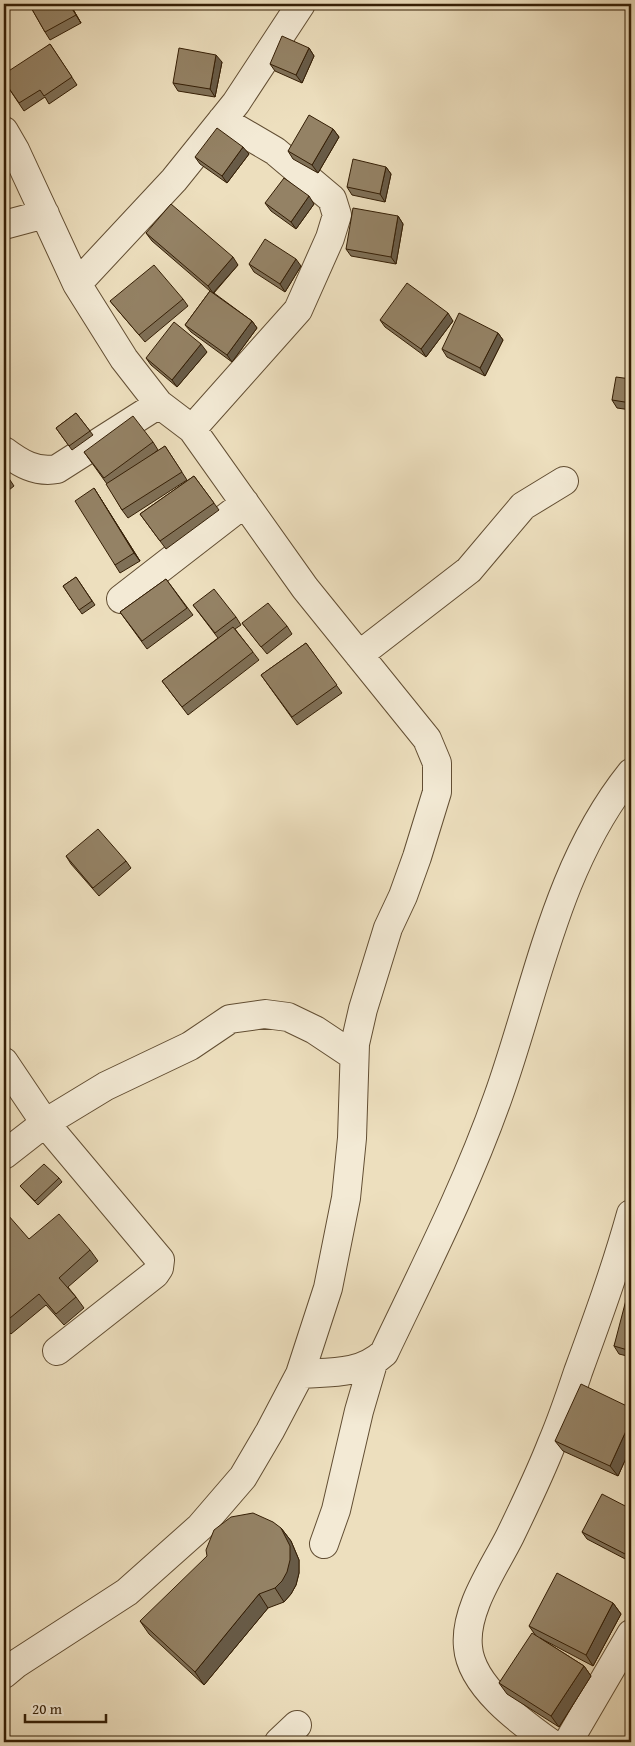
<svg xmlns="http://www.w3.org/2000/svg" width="635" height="1746" font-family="'Gentium Book Plus',serif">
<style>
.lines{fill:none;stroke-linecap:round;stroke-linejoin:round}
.minor-casing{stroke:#624e33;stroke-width:30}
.minor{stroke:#f3ead5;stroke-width:28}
.wall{fill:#7f7057;stroke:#341e05}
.shaded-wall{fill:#685b47;stroke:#341e05}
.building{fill:#948265;stroke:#341e05}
</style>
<rect width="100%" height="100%" fill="#eddfbe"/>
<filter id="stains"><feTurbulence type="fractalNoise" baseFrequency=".004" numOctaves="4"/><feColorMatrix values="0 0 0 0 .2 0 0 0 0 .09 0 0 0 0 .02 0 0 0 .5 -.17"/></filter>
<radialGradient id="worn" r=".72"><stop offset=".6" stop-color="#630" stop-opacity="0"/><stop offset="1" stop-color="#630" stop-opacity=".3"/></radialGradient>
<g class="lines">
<defs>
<path id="minor" d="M 4,131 L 15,150 L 77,284 L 124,359 L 159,404 L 192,429 L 305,588 L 427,739 L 437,763 L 437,792 L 417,857 L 403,896 L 388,928 L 363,1009 L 355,1044 L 352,1138 L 346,1198 L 328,1288 L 300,1374 L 270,1431 L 243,1477 L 200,1527 L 127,1592 L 16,1664 L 4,1674
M 4,225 L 45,214
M 77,284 L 174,180 L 236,103 L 301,4
M 192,429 L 298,310 L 330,238 L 337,215 L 332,199 L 275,151 L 222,120
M 4,451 C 20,463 36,473 57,469 L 159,404
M 121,599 L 245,503
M 359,655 L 469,570 L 523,506 L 564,481
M 4,1062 L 45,1123 L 160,1260 L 159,1268 L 155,1274 L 57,1351
M 4,1155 L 45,1123 L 106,1086 L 190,1046 L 230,1019 L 265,1014 L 288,1017 L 315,1030 L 354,1056
M 300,1374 C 331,1372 360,1375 384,1353 C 424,1269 467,1185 498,1097 C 537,988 556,866 631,773
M 324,1544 L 336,1510 L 359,1411 L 373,1363
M 279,1742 L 297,1725
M 549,1742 C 521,1722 471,1686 468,1647 C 464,1610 494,1568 510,1536 C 525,1505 540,1474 552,1443 C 562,1420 570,1396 578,1372 C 597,1320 616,1268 631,1214
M 568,1742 L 631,1634"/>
</defs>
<use href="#minor" class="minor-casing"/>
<use href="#minor" class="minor"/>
</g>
<path class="wall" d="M 29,4 L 70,4 L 81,23 L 50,40 L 45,32 Z
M 269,4 L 283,4 L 282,6 Z
M 50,44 L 77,85 L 49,104 L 45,97 L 24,111 L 4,81 Z
M 309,48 L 314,56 L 302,83 L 275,71 L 270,64 Z
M 222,62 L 215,97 L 178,91 L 173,83 Z
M 333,129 L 339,137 L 318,173 L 293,159 L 288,151 Z
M 249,154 L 227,183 L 200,164 L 195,157 Z
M 386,167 L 391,174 L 385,202 L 352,195 L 347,187 Z
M 265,203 L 314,204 L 296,229 L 271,211 Z
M 398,216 L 403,224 L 396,264 L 351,256 L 346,249 Z
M 146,233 L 238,265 L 214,293 L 252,321 L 257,328 L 232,362 L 191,332 L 185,325 L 210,291 L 152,241 Z
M 249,264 L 301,266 L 285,292 L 254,272 Z
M 183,299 L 188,306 L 145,342 L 116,308 L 110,301 Z
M 380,320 L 453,321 L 426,357 L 385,327 Z
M 498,333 L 503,340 L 485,376 L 447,357 L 442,349 Z
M 207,352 L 177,387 L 151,365 L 146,358 Z
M 631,379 L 631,410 L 617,408 L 612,400 Z
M 76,413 L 93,435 L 72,450 L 56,428 Z
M 153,442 L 158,450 L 145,460 L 165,446 L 187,480 L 128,518 L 122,510 L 107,484 L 84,452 Z
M 4,471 L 14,486 L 4,494 Z
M 194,476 L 219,510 L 166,549 L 140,514 Z
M 99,496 L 140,561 L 120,573 L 115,565 Z
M 76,577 L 95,605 L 82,614 L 63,586 Z
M 166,579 L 193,615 L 147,649 L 120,612 Z
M 193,605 L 236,617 L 241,625 L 235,629 L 259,660 L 188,715 L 162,681 L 218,638 Z
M 242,623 L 287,626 L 292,634 L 267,654 Z
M 306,643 L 342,693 L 297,725 L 261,675 Z
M 66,856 L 126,861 L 131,868 L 99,896 L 71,864 Z
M 59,1178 L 62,1182 L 38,1205 L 20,1186 Z
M 4,1219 L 29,1239 L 90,1250 L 98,1261 L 68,1287 L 76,1297 L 84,1308 L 64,1325 L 46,1305 L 11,1334 L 4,1327 Z
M 631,1302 L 631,1357 L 619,1354 L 614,1346 Z
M 631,1408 L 631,1447 L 618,1476 L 563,1451 L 555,1441 Z
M 631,1509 L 631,1562 L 587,1539 L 582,1532 Z
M 281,1528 L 291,1541 L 299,1560 L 299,1573 L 296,1585 L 291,1594 L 284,1602 L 268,1608 L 204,1685 L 149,1634 L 140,1621 Z
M 613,1603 L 621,1614 L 593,1666 L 540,1638 L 584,1666 L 591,1676 L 559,1727 L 507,1694 L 499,1683 L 536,1636 L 529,1626 Z"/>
<path class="shaded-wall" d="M 69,4 L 70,4 L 81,23 L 76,15 Z
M 309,48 L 314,56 L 302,83 L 296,75 Z
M 216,55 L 222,62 L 215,97 L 210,89 Z
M 333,129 L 339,137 L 318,173 L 312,165 Z
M 243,147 L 249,154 L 227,183 L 222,176 Z
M 386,167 L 391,174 L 385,202 L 380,194 Z
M 309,196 L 314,204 L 296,229 L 291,222 Z
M 398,216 L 403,224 L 396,264 L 391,257 Z
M 233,257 L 238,265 L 213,293 L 208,286 Z
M 296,259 L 301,266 L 285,292 L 280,284 Z
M 448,313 L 453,321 L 426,357 L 421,349 Z
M 252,321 L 257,328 L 232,362 L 227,355 Z
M 498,333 L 503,340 L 485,376 L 480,368 Z
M 201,344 L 207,352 L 177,387 L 172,380 Z
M 94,488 L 99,496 L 140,561 L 134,553 Z
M 631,1420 L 631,1447 L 618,1476 L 610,1466 Z
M 281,1528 L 291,1541 L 299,1560 L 299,1573 L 296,1585 L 291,1594 L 284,1602 L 275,1588 Z
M 259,1594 L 268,1608 L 204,1685 L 195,1672 Z
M 613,1603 L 621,1614 L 593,1666 L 586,1655 Z
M 584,1666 L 591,1676 L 559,1727 L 551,1716 Z"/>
<path class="building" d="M 29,4 L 69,4 L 76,15 L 45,32 Z
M 282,36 L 309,48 L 296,75 L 270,64 Z
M 50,44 L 72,77 L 44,96 L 40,90 L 19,103 L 4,81 L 4,74 Z
M 179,48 L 216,55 L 210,89 L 173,83 Z
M 309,115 L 333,129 L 312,165 L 288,151 Z
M 217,128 L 243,147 L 222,176 L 195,157 Z
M 353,159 L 386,167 L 380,194 L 347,187 Z
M 284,178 L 309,196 L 291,222 L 265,203 Z
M 171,204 L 233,257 L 208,286 L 146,233 Z
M 353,208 L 398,216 L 391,257 L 346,249 Z
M 265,239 L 296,259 L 280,284 L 249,264 Z
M 154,265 L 183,299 L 139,335 L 110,301 Z
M 407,283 L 448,313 L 421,349 L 380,320 Z
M 210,291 L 252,321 L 227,355 L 185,325 Z
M 459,313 L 498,333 L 480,368 L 442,349 Z
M 174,322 L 201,344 L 172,380 L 146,358 Z
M 616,377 L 631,379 L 631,403 L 612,400 Z
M 76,413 L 90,431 L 69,446 L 56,428 Z
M 133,416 L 153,442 L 104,478 L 84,452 Z
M 165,446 L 182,472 L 122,510 L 106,484 Z
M 4,471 L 9,478 L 4,482 Z
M 194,476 L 214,503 L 160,541 L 140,514 Z
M 94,488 L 134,553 L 115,565 L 75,501 Z
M 76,577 L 92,601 L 79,610 L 63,586 Z
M 166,579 L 187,608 L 142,641 L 120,612 Z
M 214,589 L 236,617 L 215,633 L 193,605 Z
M 268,603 L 287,626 L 261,647 L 242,623 Z
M 233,627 L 253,652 L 182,707 L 162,681 Z
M 306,643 L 337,685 L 292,717 L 261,675 Z
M 98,829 L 126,861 L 93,888 L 66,856 Z
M 44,1164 L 59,1178 L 35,1201 L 20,1186 Z
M 59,1214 L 90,1250 L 59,1278 L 76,1297 L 56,1314 L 39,1294 L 4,1323 L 4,1219 L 8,1215 L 29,1239 Z
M 626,1300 L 631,1302 L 631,1351 L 614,1346 Z
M 581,1384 L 631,1408 L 631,1420 L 610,1466 L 555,1441 Z
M 602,1494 L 631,1509 L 631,1557 L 582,1532 Z
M 253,1513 L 273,1522 L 281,1528 L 290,1546 L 290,1560 L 287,1572 L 282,1581 L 275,1588 L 259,1594 L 195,1672 L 140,1621 L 207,1556 L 206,1550 L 214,1530 L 231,1517 Z
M 557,1573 L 613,1603 L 586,1655 L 529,1626 Z
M 532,1633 L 584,1666 L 551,1716 L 499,1683 Z
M 330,1738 L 335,1742 L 326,1742 Z"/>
<rect width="635" height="1746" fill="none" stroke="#eddfbe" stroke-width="20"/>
<rect x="5" y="5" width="625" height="1736" fill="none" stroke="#341e05" stroke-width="2.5"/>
<rect x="10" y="10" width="615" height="1726" fill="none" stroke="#341e05"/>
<path d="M25 1714v8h81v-8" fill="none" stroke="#341e05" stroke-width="2.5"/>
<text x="32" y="1714" font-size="15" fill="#341e05" stroke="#f3ead5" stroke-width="4" paint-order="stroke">20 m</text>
<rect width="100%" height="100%" filter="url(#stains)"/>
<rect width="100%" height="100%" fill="url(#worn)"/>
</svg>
